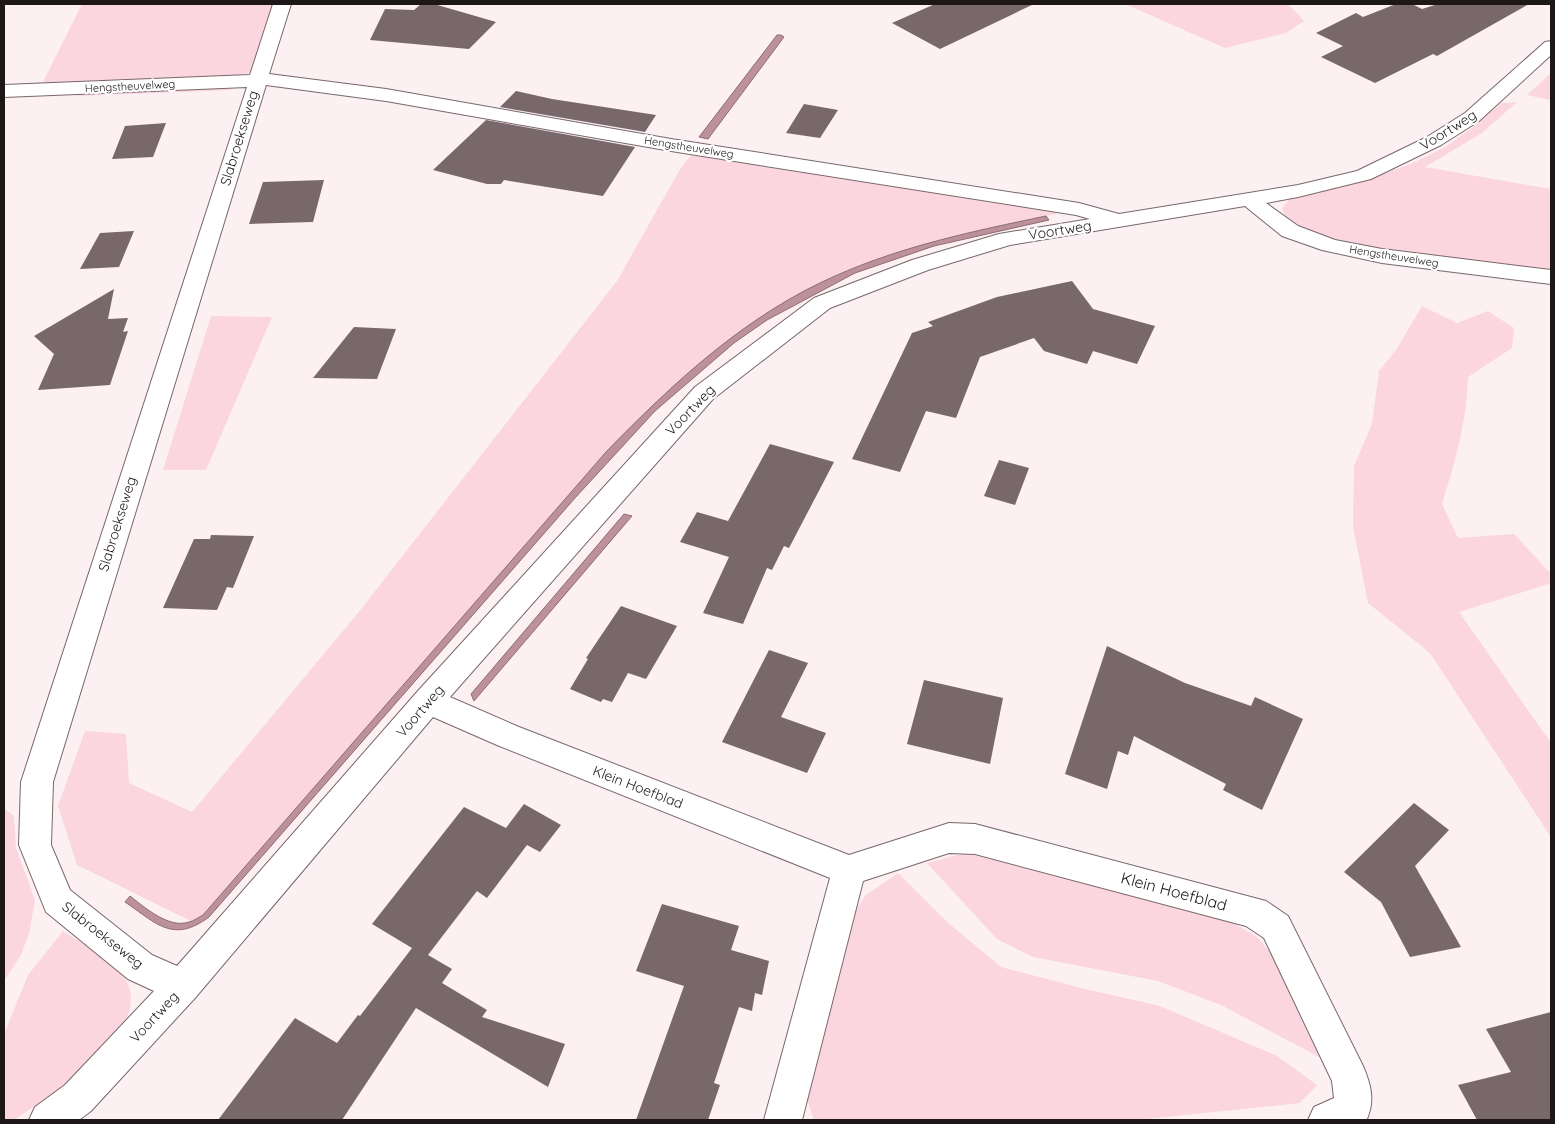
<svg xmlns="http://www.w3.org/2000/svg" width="1555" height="1124" font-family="Quicksand,sans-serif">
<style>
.green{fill:#fbd6df}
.water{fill:#bc919c;stroke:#8d6c74}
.building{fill:#78676b}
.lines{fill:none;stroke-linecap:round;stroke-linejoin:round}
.minor-casing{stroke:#78676b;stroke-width:2}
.minor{fill:#fff;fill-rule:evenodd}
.labels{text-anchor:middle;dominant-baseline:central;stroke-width:4.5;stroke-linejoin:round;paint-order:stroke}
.far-street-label{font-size:11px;fill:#1e1718;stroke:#fff}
.street-label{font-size:14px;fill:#1e1718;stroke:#fff}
.near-street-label{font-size:16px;fill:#1e1718;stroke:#fff}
</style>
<rect width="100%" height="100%" fill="#fcf0f3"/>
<path class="green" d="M 82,4 L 273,4 L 250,73 L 223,78 L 4,88 L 4,85 L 43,82 Z
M 1125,4 L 1288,4 L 1304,21 L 1286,33 L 1225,48 Z
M 1551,73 L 1551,100 L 1527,95 Z
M 223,85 L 232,90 L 77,96 L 79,91 Z
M 1517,102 L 1482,133 L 1425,167 L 1551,189 L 1551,271 C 1509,266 1467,261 1425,256 C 1398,253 1369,250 1342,243 C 1325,239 1285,227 1282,208 L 1289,200 L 1346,186 L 1411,164 L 1445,147 L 1476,125 L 1501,103 Z
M 691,155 L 1054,212 L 1056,214 C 981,229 902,244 833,277 C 745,319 673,382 606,452 L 203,915 L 191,921 L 77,865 L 58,806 L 85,731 L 126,734 L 129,783 L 192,812 L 358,613 L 617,281 L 679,171 Z
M 1422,306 L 1457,323 L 1488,311 L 1514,328 L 1512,348 L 1468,377 C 1467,421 1455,462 1442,504 L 1458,538 L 1514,534 L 1551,574 L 1551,583 L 1459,612 L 1551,743 L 1551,837 L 1430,653 L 1368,603 L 1353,527 L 1354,466 L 1372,424 L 1379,371 L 1396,350 Z
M 211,316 L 272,317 L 206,470 L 163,470 Z
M 4,808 L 14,816 L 16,848 L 35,900 L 29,933 L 21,955 L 4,981 Z
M 965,853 L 1227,919 L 1257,937 L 1280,964 L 1323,1059 L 1221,1005 L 1158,981 L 1033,957 L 997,939 L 927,863 Z
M 898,873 L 948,923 L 1001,967 L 1085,989 L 1160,1006 L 1277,1056 L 1317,1085 L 1300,1103 L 1137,1120 L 814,1120 L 805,1094 L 857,908 L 866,895 Z
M 63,931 C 82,944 115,960 126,980 C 155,1033 49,1095 15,1120 L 4,1120 L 4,1034 L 28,975 Z"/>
<path class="water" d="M 777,35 L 781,35 L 784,37 L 708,139 L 699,137 Z
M 1046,216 L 1049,220 L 934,246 L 855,273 L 767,320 L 734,343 L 655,411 L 575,498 L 209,917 C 173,944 156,923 125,902 L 130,896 C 144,907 169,929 189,922 C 194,921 199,917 203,915 L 606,452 C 673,383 746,315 835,276 C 902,246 974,231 1046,216 Z
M 624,514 L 632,516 L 474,701 L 471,694 Z"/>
<path class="building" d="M 421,4 L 434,4 L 496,22 L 469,49 L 370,40 L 385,9 L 414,10 Z
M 935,4 L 1034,4 L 940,49 L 892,23 Z
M 1396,4 L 1412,4 L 1422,9 L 1438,4 L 1529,4 L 1437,56 L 1433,54 L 1375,83 L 1321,57 L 1343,46 L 1316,33 L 1356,13 L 1363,17 Z
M 516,91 L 552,99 L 656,115 L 645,132 L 500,107 Z
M 804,104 L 838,110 L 820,138 L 786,133 Z
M 486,120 L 635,147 L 603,196 L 504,180 L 501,184 L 487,184 L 433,170 Z
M 166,123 L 153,157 L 112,159 L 125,126 Z
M 324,180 L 313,222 L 249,224 L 263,182 Z
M 134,231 L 119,267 L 80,269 L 100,233 Z
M 1072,281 L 1093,309 L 1155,326 L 1137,364 L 1093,351 L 1087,364 L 1044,351 L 1034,338 L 980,357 L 956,418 L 926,411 L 900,472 L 852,459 L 912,333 L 933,326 L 928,322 L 997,297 Z
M 114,289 L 108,319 L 128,318 L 123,332 L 128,331 L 110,385 L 38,390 L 54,354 L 34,336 Z
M 354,327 L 396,329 L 377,379 L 313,378 Z
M 770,444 L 834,462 L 789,548 L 784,546 L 772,570 L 767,568 L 743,624 L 703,613 L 729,557 L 680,542 L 697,512 L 728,521 Z
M 999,460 L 1029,468 L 1015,505 L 984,496 Z
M 211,535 L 254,536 L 233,588 L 227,587 L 217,610 L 163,608 L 194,539 L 210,539 Z
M 621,606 L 677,626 L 646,679 L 628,673 L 612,702 L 603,699 L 601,702 L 570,689 L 588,659 L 586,658 Z
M 1107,646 L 1185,683 L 1251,706 L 1255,697 L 1303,719 L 1262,810 L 1223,790 L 1226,784 L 1134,736 L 1128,755 L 1118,751 L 1107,789 L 1065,774 Z
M 769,650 L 808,663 L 781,717 L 826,733 L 807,773 L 722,742 Z
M 924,680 L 1003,698 L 990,764 L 907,744 Z
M 1414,803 L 1449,830 L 1415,866 L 1461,947 L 1410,957 L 1381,902 L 1344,872 Z
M 524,804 L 561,825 L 540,852 L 527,845 L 487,898 L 477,891 L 428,955 L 452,969 L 442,983 L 487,1010 L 482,1017 L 565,1044 L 548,1087 L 416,1008 L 342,1120 L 218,1120 L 295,1018 L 337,1043 L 358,1015 L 360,1016 L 412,948 L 372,924 L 464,807 L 506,828 Z
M 662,904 L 739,926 L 731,950 L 769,961 L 762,995 L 755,993 L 752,1011 L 739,1007 L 714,1083 L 720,1085 L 708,1120 L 636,1120 L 684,986 L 636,971 Z
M 1551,1012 L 1551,1120 L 1477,1120 L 1458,1085 L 1511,1072 L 1486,1029 Z"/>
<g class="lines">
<defs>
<path id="minor" d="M 273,4 L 291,4 L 269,74 L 386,89 L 671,139 L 1079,203 L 1119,214 L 1298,185 L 1357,171 L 1427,137 L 1465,113 L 1545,42 L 1551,41 L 1551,55 L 1479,121 L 1441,145 L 1371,179 L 1298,197 L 1266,203 L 1298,226 L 1335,240 L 1382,249 L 1551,270 L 1551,284 L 1382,263 L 1322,250 L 1282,236 L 1245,206 L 1010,245 L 928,270 L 830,308 L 713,399 L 450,697 L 519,727 L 849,855 L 949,823 L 975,824 L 1266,901 L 1288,916 L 1363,1066 C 1371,1085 1375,1100 1367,1119 L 1308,1120 L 1314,1107 L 1334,1098 L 1332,1081 L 1264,938 L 1246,926 L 975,854 L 949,853 L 863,881 L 802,1120 L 764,1120 L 830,878 L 497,745 L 433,717 L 195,998 L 91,1111 L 79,1120 L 29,1120 L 35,1107 L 65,1085 L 154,991 L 128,979 L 46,912 L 19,845 L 21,782 L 247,87 L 4,97 L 4,85 L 250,75 ZM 266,85 L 386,101 L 671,151 L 1076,215 L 1090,219 L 999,234 L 912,260 L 814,298 L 695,387 L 417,692 L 177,966 L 152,955 L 70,890 L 51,845 L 53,782 Z"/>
</defs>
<use href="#minor" class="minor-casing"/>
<use href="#minor" class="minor"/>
</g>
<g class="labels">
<g class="far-street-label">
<text transform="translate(130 86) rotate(-3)">Hengstheuvelweg</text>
<text transform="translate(689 147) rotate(9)">Hengstheuvelweg</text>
<text transform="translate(1394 256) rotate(9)">Hengstheuvelweg</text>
</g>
<g class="street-label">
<text transform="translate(1448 130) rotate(-32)">Voortweg</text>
<text transform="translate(239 138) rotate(-73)">Slabroekseweg</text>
<text transform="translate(1060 230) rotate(-9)">Voortweg</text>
<text transform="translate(690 410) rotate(-46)">Voortweg</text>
<text transform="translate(117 524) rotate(-73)">Slabroekseweg</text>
<text transform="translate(420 711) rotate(-49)">Voortweg</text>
<text transform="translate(638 787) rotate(21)">Klein Hoefblad</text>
<text transform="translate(103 935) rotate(38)">Slabroekseweg</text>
<text transform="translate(154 1017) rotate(-47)">Voortweg</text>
</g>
<g class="near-street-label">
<text transform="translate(1174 891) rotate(15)">Klein Hoefblad</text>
</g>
</g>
<rect width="1555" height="1124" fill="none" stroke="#1e1718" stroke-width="10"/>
</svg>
